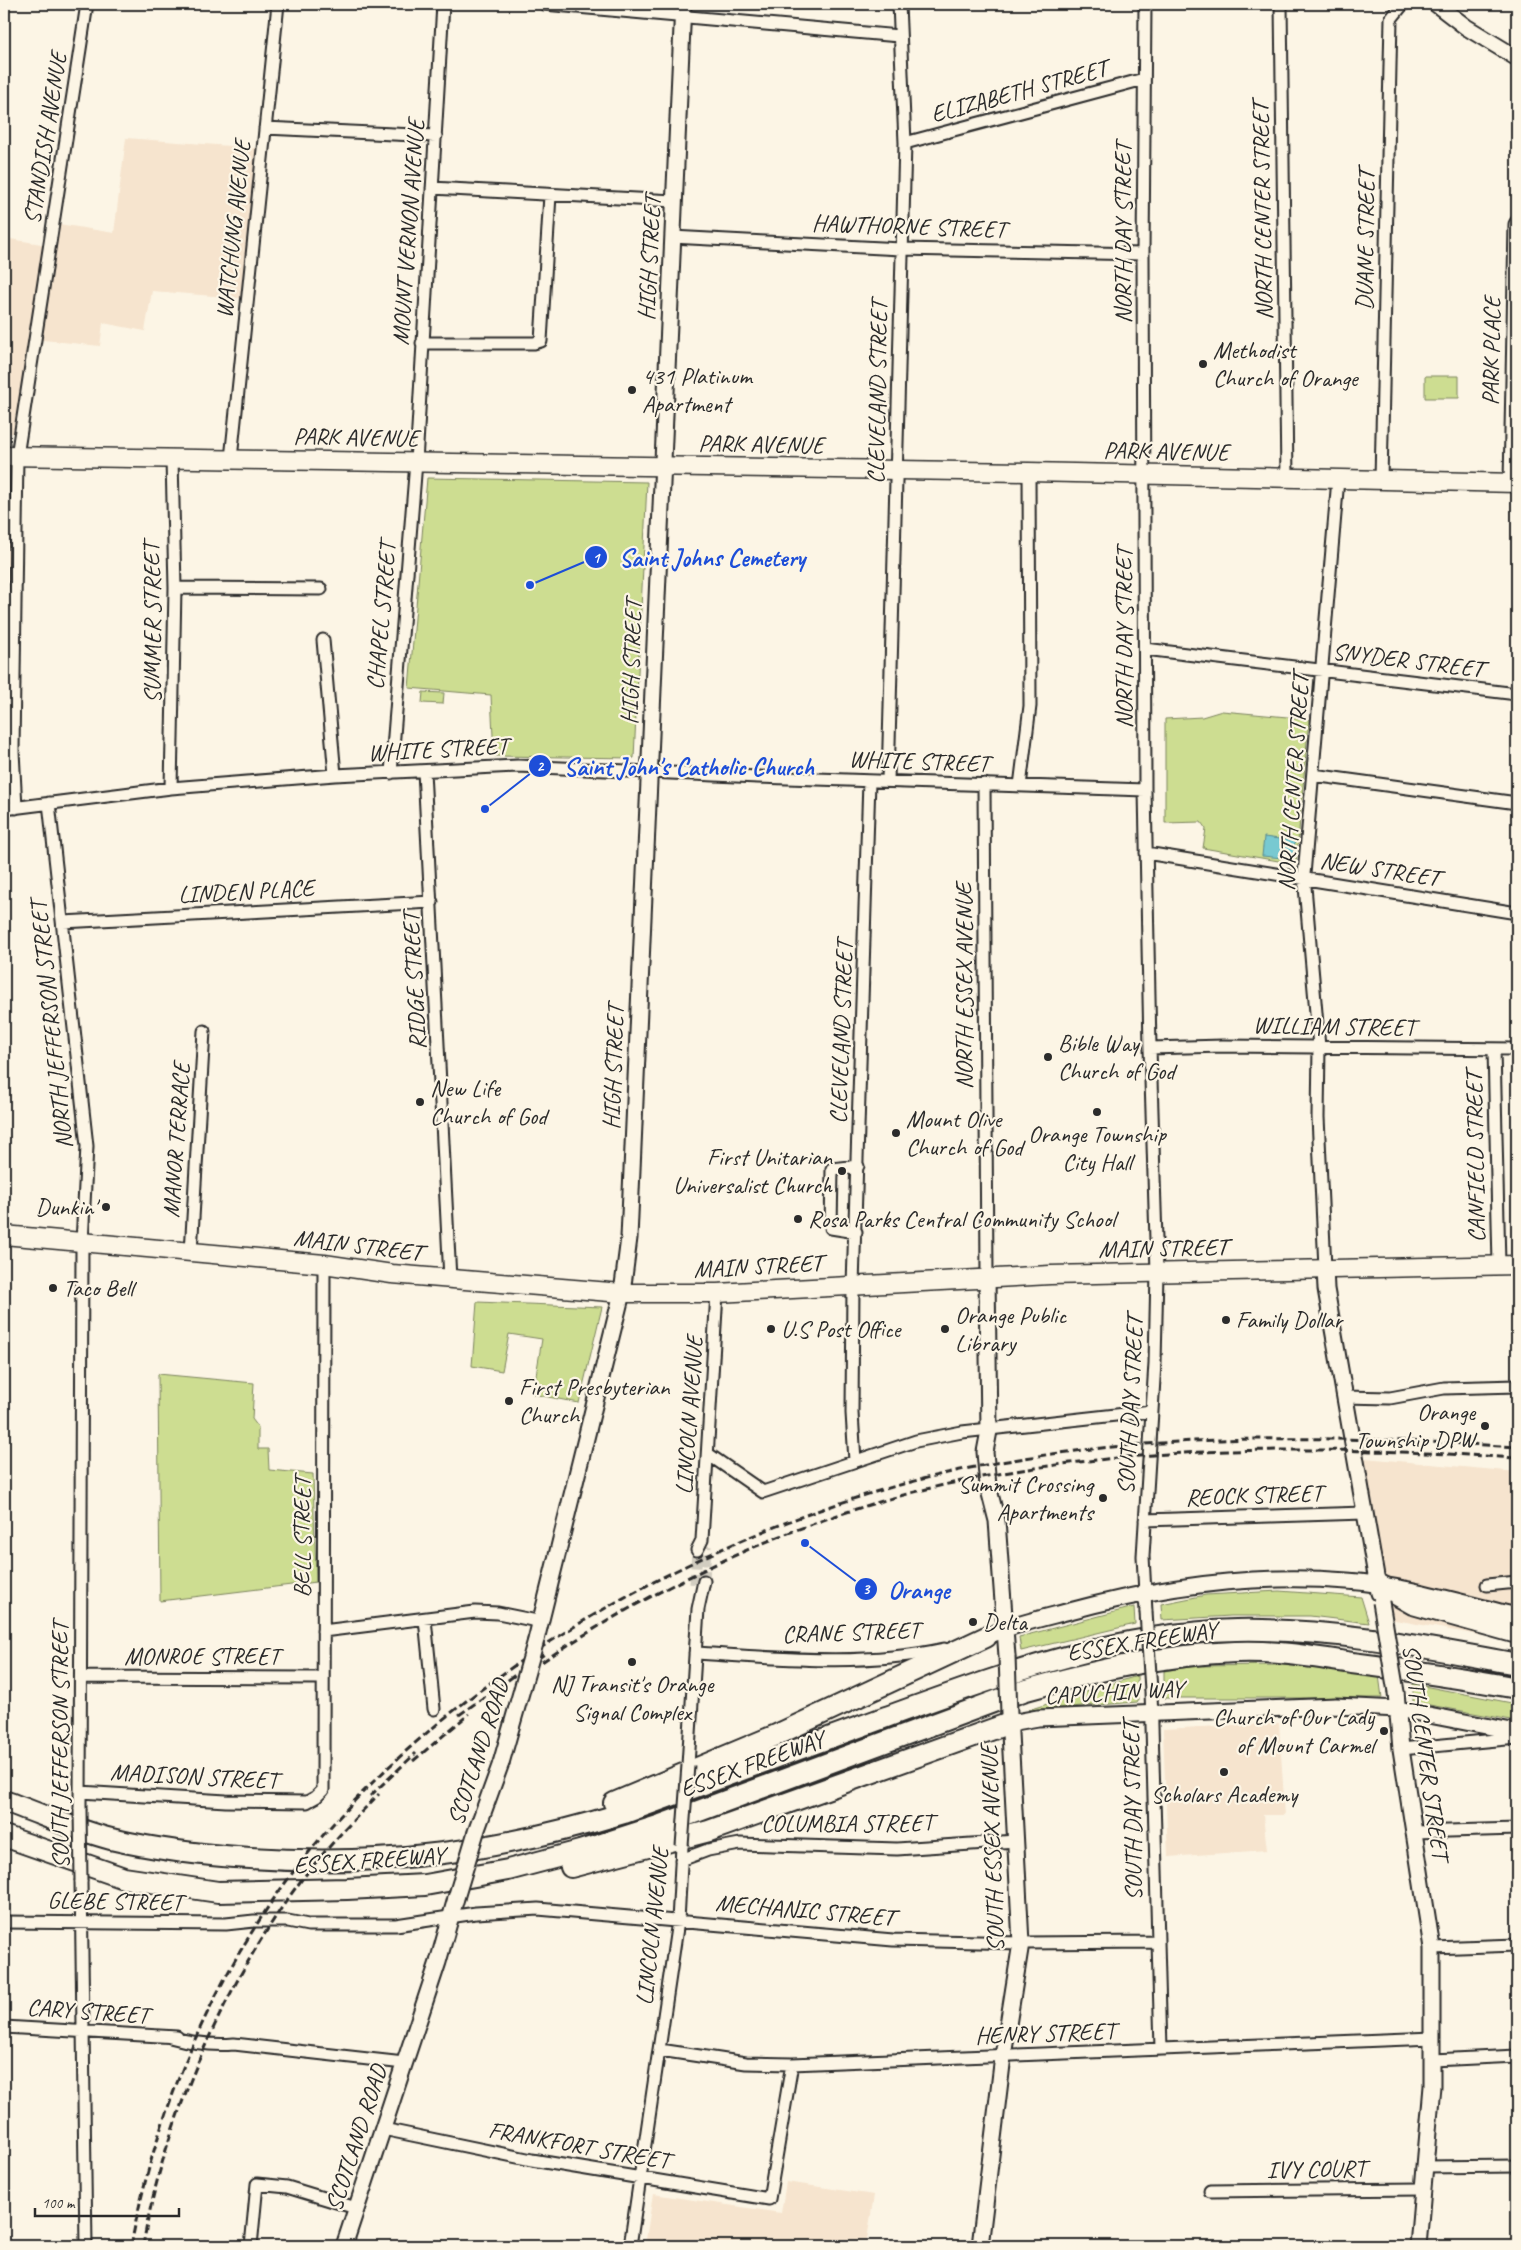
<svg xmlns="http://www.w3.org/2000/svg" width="1521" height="2250" font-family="Caveat,sans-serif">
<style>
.built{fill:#f6e4ce}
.green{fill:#cddd91;stroke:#7c845e}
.water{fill:#78c9d1;stroke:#598a8f}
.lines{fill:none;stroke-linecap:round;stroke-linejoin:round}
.minor-tunnel{stroke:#d2cdc0;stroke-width:11;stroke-dasharray:11 5.5;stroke-linecap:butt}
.minor-casing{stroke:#2b2b2b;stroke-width:15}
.secondary-casing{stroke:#2b2b2b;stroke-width:19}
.primary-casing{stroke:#2b2b2b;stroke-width:21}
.motorway-casing{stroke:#2b2b2b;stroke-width:24}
.minor{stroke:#fcf5e5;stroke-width:11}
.secondary{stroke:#fcf5e5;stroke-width:15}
.primary{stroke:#fcf5e5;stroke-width:18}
.motorway{stroke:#fcf5e5;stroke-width:20}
.rail{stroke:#2b2b2b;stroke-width:3;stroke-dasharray:8 4;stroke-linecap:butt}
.minor-bridge-casing{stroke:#2b2b2b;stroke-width:15;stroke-linecap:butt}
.secondary-bridge-casing{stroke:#2b2b2b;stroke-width:19;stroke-linecap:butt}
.minor-bridge{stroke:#fcf5e5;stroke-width:11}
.secondary-bridge{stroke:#fcf5e5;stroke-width:15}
.poi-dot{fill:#2b2b2b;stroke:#fcf5e5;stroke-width:2}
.labels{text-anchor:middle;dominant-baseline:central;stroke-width:4.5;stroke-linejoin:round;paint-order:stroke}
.street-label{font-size:24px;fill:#2b2b2b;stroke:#fcf5e5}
.poi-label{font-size:24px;fill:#2b2b2b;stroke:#fcf5e5;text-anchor:start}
.leader{fill:none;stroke:#1d4ed8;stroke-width:2}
.callout-dot{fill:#1d4ed8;stroke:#fcf5e5;stroke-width:2}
.mark-label{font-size:15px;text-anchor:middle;font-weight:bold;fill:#fff}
.callout-label{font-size:25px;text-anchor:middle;font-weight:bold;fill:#1d4ed8;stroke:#fcf5e5;stroke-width:4.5;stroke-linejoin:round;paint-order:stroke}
</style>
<rect width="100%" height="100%" fill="#fcf5e5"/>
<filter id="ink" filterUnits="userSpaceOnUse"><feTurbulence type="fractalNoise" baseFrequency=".02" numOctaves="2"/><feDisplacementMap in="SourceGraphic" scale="10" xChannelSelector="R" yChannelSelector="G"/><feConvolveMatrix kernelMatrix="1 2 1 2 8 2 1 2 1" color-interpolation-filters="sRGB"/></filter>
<g filter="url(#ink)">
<path class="built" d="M 126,138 L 267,149 L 250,299 L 152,291 L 145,331 L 103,323 L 100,346 L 34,339 L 21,433 L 4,433 L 4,238 L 54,246 L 59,224 L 114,233 Z
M 4,476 L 18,476 L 16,805 L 4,807 Z
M 1354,1457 L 1517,1472 L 1517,1642 L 1384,1618 Z
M 1279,1723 L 1285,1815 L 1263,1815 L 1267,1850 L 1168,1857 L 1163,1729 Z
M 786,2182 L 874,2195 L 866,2246 L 645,2246 L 653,2194 L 781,2213 Z"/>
<path class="green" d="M 1459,376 L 1459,398 L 1425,398 L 1425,376 Z
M 427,478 L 647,482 L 634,758 L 494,756 L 491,695 L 409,688 Z
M 423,692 L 444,693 L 443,704 L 422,703 Z
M 1222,711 L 1309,719 L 1296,864 L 1203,848 L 1206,829 L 1201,822 L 1165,823 L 1165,719 L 1202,717 Z
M 477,1302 L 602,1307 L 579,1403 L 533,1394 L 542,1339 L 509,1334 L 502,1371 L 472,1366 Z
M 158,1374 L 254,1383 L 252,1419 L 258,1427 L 258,1449 L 268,1449 L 269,1470 L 313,1474 L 316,1582 L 160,1601 Z
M 1279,1591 L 1361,1597 L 1369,1623 L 1310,1616 L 1231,1616 L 1162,1620 L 1161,1604 L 1206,1595 Z
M 1134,1607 L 1135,1624 L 1021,1651 L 1019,1637 Z
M 1282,1665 L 1379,1675 L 1382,1698 L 1164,1698 L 1164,1671 L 1195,1666 Z
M 1137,1676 L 1138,1702 L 1028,1710 Z
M 1413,1684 L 1517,1704 L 1517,1721 L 1413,1702 Z"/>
<path class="water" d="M 1264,837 L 1295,841 L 1293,859 L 1262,856 Z"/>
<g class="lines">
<path class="minor-tunnel" d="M 704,1581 L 706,1546
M 695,1584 L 697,1550"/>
<defs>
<path id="minor" d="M 544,4 L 899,36
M 1145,4 L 1143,254 L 1145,790 L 1150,1048 L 1157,1272 L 1155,1363 L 1143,1556 L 1146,1612
M 1281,4 L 1287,478
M 265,128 L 436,136
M 905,143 L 1144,79
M 432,188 L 674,201
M 672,237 L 901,249 L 1143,254
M 422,343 L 534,343 L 541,341 L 550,195
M 231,459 L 278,4
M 1381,480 L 1391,19 L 1403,4
M 1510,483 L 1515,224 L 1517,221
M 175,588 L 321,589
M 323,640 L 335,775
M 1145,649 L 1517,694
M 424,771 L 450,1279
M 391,773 L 416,462 L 443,4
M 1313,775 L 1517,803
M 888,781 L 905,143 L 899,4
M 984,784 L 987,1277
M 1020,786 L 1030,706 L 1029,472
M 171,788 L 175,588 L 172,459
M 49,803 L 87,1146 L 82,1243 L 80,1809
M 16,808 L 13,751 L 17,456 L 87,4
M 4,809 L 171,788 L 335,775 L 518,766 L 758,777 L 1145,790
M 1146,853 L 1517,913
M 63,922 L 432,902
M 1150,1048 L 1223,1046 L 1517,1049
M 1494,1049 L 1499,1265
M 856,1232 L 831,1228 L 832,1169 L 858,1166
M 191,1252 L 204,1031
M 1325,1268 L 1318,1117 L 1319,1047 L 1304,875 L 1338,479
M 1344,1397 L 1390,1398 L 1444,1388 L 1517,1386
M 708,1454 L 763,1492 L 916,1441 L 962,1432 L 1152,1411
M 855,1461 L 852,1413 L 853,1285 L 869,781
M 1145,1520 L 1364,1513
M 697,1550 L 702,1540 L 717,1293
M 1487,1585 L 1517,1582
M 425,1619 L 434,1709
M 323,1631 L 475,1612 L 498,1613 L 542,1622
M 695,1653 C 777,1658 862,1667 944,1649
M 81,1677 L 323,1678
M 1151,1690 L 1161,2049
M 1401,1749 L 1517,1738
M 688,1765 L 698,1609 L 704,1581
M 80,1792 L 226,1801 L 307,1802 L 316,1797 L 323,1790 L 324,1264
M 1415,1832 L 1517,1829
M 681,1860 L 708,1850 L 740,1844 L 897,1849 L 1016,1841
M 81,1881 L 86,2246
M 4,1922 L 226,1924 L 254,1921 L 288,1921 L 308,1925 L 396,1925 L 476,1913 L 538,1909 L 893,1940 L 1021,1943 L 1157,1942
M 1432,1948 L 1517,1945
M 4,2027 L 177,2037
M 170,2037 C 192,2043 212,2046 234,2044 L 404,2063
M 660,2050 L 746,2063 L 792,2064 L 1433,2038
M 1433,2060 L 1517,2056
M 383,2129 L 532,2160 L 769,2199 L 792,2064
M 1424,2167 L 1517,2166
M 1210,2191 L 1422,2189
M 251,2246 L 257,2184 L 287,2187 L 356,2208
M 630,2246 L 678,1921 L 682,1846"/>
<path id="secondary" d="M 1436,4 L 1466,27 L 1517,58
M 1325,1268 L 1326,1289 L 1379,1593
M 987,1277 L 989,1431 L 985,1452 L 988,1486 L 997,1521 L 1007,1656
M 986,1637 C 1012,1625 1039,1619 1066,1612 C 1157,1587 1252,1573 1347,1581 C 1404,1585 1461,1603 1517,1616
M 536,1640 L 622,1293 L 629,1238 L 683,4
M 1396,1692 L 1401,1749 L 1432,1948 L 1432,2086 L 1418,2246
M 1010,1723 L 1038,1718 L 1336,1706 L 1398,1709 L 1517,1732
M 476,1832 L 501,1763
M 344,2246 L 438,1962 L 456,1898
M 980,2246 L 1003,2056 L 1021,1943 L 1009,1714"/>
<path id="primary" d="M 4,456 L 1029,472 L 1517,483
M 4,1235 L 324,1264 L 392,1274 L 622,1293 L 717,1293 L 1050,1275 L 1517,1265"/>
<path id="motorway" d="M 1378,1584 L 1413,1604 L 1517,1633
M 4,1801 C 39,1813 75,1830 111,1839 C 158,1850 202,1855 250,1858 C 384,1867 495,1852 624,1813 C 711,1781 799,1749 886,1717 C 1000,1676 1113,1633 1236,1630 C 1331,1628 1424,1647 1517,1664
M 614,1803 L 774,1736 L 986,1637
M 4,1836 L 124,1878 L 218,1892 L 347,1889 L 425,1885 L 508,1870 L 580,1851 L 661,1825 L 1023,1691 C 1093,1671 1162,1655 1235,1652 C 1274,1650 1314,1657 1352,1663 C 1407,1670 1462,1678 1517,1688
M 571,1867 L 709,1831 L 1010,1723"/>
</defs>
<use href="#minor" class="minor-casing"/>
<use href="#secondary" class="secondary-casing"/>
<use href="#primary" class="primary-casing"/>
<use href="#motorway" class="motorway-casing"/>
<use href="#minor" class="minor"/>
<use href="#secondary" class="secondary"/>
<use href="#primary" class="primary"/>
<use href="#motorway" class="motorway"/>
<path class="rail" d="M 542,1662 C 668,1578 813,1512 962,1481 C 1145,1443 1332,1446 1517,1458
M 459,1715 L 546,1653
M 413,1761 L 469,1714
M 370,1796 L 416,1753
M 131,2246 C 158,2100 222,1954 319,1840 C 485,1645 762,1501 1013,1460 C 1180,1432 1349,1436 1517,1447
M 143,2246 C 164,2120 226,1980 303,1878 C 327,1848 352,1821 379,1794"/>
<defs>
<path id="minor-bridge" d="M 1146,1612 L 1151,1690
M 80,1809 L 81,1881
M 682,1846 L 688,1765"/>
<path id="secondary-bridge" d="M 1381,1602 L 1396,1692
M 1007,1656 L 1009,1714
M 501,1763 L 536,1640
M 456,1898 L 476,1832"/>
</defs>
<use href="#minor-bridge" class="minor-bridge-casing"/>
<use href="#secondary-bridge" class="secondary-bridge-casing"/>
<use href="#minor-bridge" class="minor-bridge"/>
<use href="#secondary-bridge" class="secondary-bridge"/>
</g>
</g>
<g class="poi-dot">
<circle cx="1203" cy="364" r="5"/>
<circle cx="632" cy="390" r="5"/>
<circle cx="1048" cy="1057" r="5"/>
<circle cx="420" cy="1102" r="5"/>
<circle cx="1097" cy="1112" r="5"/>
<circle cx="896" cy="1133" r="5"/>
<circle cx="842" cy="1171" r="5"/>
<circle cx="106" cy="1207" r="5"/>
<circle cx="798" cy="1219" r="5"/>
<circle cx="53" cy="1288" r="5"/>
<circle cx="1226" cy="1320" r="5"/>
<circle cx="771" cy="1329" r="5"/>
<circle cx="945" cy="1329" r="5"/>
<circle cx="509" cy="1401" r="5"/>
<circle cx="1485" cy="1426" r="5"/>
<circle cx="1103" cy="1498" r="5"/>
<circle cx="973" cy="1622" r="5"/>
<circle cx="632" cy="1662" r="5"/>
<circle cx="1384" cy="1731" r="5"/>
<circle cx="1224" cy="1772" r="5"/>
</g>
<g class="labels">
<g class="street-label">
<text transform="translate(1019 91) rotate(-15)">ELIZABETH STREET</text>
<text transform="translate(45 138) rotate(-81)">STANDISH AVENUE</text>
<text transform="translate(1262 211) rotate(-91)">NORTH CENTER STREET</text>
<text transform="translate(909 226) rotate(2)">HAWTHORNE STREET</text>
<text transform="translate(233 229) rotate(-84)">WATCHUNG AVENUE</text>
<text transform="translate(408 232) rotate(-86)">MOUNT VERNON AVENUE</text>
<text transform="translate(1123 233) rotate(-90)">NORTH DAY STREET</text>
<text transform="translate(1365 240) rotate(-89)">DUANE STREET</text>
<text transform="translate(649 258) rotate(-87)">HIGH STREET</text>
<text transform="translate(1491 351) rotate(-89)">PARK PLACE</text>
<text transform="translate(877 392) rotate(-89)">CLEVELAND STREET</text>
<text transform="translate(356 437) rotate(1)">PARK AVENUE</text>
<text transform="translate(761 444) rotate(1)">PARK AVENUE</text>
<text transform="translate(1166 451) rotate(1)">PARK AVENUE</text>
<text transform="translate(381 616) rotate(-85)">CHAPEL STREET</text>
<text transform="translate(152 623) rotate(-90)">SUMMER STREET</text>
<text transform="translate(1124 638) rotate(-90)">NORTH DAY STREET</text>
<text transform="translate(1408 660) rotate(7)">SNYDER STREET</text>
<text transform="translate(631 662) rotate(-88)">HIGH STREET</text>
<text transform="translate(438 749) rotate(-3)">WHITE STREET</text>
<text transform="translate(919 761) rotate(2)">WHITE STREET</text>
<text transform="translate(1293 782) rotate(-86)">NORTH CENTER STREET</text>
<text transform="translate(1380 869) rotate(9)">NEW STREET</text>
<text transform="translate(246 891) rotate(-3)">LINDEN PLACE</text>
<text transform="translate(414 981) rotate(-93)">RIDGE STREET</text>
<text transform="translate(964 986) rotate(-90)">NORTH ESSEX AVENUE</text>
<text transform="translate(51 1025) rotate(-96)">NORTH JEFFERSON STREET</text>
<text transform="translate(1334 1026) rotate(1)">WILLIAM STREET</text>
<text transform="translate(841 1032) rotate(-88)">CLEVELAND STREET</text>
<text transform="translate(613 1067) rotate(-88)">HIGH STREET</text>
<text transform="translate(176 1140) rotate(-86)">MANOR TERRACE</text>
<text transform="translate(1475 1157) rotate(-91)">CANFIELD STREET</text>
<text transform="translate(358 1245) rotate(7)">MAIN STREET</text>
<text transform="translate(1163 1248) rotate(-1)">MAIN STREET</text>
<text transform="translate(758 1266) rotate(-3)">MAIN STREET</text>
<text transform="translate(1130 1405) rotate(-87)">SOUTH DAY STREET</text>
<text transform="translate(689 1415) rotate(-86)">LINCOLN AVENUE</text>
<text transform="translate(1254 1495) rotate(-2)">REOCK STREET</text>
<text transform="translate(302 1537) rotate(-90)">BELL STREET</text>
<text transform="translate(851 1632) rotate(-2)">CRANE STREET</text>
<text transform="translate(1142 1641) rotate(-9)">ESSEX FREEWAY</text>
<text x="202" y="1656">MONROE STREET</text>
<text transform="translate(1114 1692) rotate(-3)">CAPUCHIN WAY</text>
<text transform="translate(60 1745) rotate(-90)">SOUTH JEFFERSON STREET</text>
<text transform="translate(478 1752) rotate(-72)">SCOTLAND ROAD</text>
<text transform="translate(1426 1752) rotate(82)">SOUTH CENTER STREET</text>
<text transform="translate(752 1764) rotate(-20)">ESSEX FREEWAY</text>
<text transform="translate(194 1776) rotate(3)">MADISON STREET</text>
<text transform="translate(1132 1811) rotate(-91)">SOUTH DAY STREET</text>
<text x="847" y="1823">COLUMBIA STREET</text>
<text transform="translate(992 1848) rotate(-92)">SOUTH ESSEX AVENUE</text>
<text transform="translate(369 1860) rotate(-4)">ESSEX FREEWAY</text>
<text transform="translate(115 1901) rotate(1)">GLEBE STREET</text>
<text transform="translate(805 1910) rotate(5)">MECHANIC STREET</text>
<text transform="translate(652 1926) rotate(-84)">LINCOLN AVENUE</text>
<text transform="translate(88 2011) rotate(4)">CARY STREET</text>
<text transform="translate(1045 2033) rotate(-2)">HENRY STREET</text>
<text transform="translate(356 2138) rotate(-72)">SCOTLAND ROAD</text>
<text transform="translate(579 2145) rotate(10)">FRANKFORT STREET</text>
<text transform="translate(1316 2169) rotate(-1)">IVY COURT</text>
</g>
<g class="poi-label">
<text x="1213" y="350">Methodist<tspan x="1213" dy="28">Church of Orange</tspan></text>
<text x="642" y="376">431 Platinum<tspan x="642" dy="28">Apartment</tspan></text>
<text x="1058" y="1043">Bible Way<tspan x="1058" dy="28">Church of God</tspan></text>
<text x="430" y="1088">New Life<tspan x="430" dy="28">Church of God</tspan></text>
<text x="906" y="1119">Mount Olive<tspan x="906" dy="28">Church of God</tspan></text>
<text x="1097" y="1134" text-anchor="middle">Orange Township<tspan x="1097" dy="28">City Hall</tspan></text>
<text x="832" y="1157" text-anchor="end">First Unitarian<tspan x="832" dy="28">Universalist Church</tspan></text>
<text x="96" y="1207" text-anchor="end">Dunkin'</text>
<text x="808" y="1219">Rosa Parks Central Community School</text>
<text x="63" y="1288">Taco Bell</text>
<text x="955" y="1315">Orange Public<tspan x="955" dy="28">Library</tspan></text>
<text x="1236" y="1320">Family Dollar</text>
<text x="781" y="1329">U.S Post Office</text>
<text x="519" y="1387">First Presbyterian<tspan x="519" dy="28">Church</tspan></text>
<text x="1475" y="1412" text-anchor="end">Orange<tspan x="1475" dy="28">Township DPW</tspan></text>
<text x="1093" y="1484" text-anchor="end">Summit Crossing<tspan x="1093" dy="28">Apartments</tspan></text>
<text x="983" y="1622">Delta</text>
<text x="632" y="1684" text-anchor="middle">NJ Transit's Orange<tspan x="632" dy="28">Signal Complex</tspan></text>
<text x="1374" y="1717" text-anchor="end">Church of Our Lady<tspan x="1374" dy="28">of Mount Carmel</tspan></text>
<text x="1224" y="1794" text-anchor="middle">Scholars Academy</text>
</g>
</g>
<path class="leader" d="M530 585L596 557M485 809L540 766M805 1543L866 1589"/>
<g class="callout-dot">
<circle cx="530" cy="585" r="5"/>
<circle cx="485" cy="809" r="5"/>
<circle cx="805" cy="1543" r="5"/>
<circle cx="596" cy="557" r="12"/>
<circle cx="540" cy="766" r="12"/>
<circle cx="866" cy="1589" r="12"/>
</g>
<g class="mark-label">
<text x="596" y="563">1</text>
<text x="540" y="771">2</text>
<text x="866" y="1594">3</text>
</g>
<g class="callout-label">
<text x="712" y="566">Saint Johns Cemetery</text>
<text x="689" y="775">Saint John's Catholic Church</text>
<text x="919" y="1598">Orange</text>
</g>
<rect width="1521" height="2250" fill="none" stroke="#fcf5e5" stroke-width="20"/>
<rect x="10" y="10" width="1501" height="2230" fill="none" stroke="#2b2b2b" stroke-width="2" filter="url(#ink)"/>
<path d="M35 2208v8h144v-8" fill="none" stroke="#2b2b2b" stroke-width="2.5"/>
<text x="42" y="2208" font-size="15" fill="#2b2b2b" stroke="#fcf5e5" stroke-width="4" paint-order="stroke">100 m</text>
</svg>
